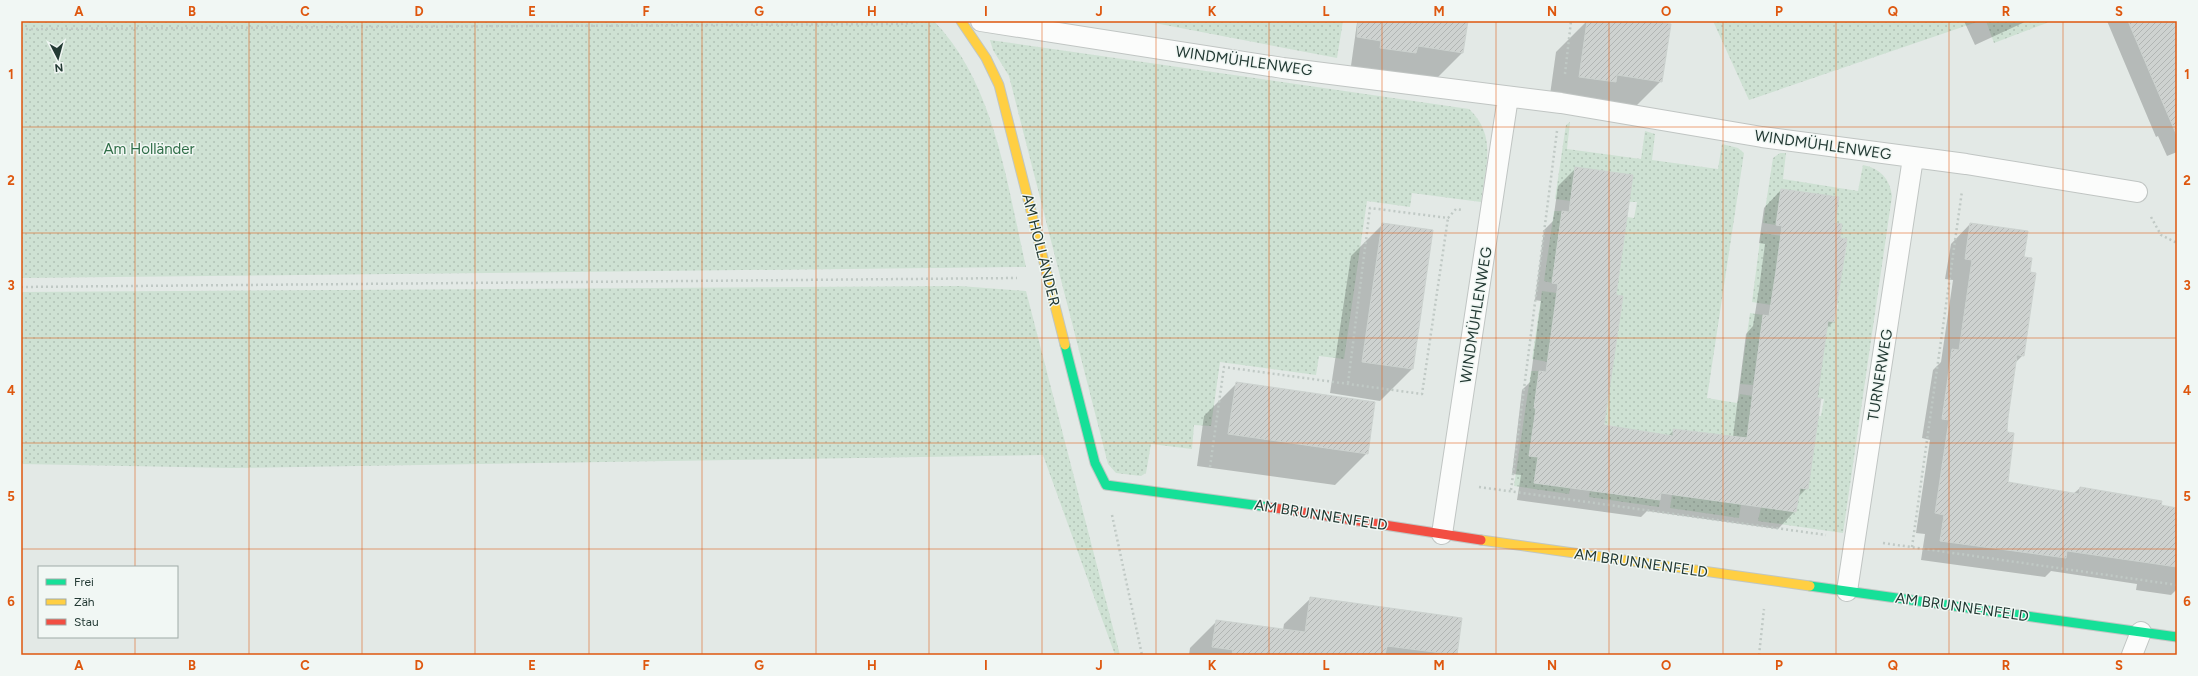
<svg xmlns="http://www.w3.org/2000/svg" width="2198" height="676" font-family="Figtree,sans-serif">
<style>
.grass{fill:url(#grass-dots)}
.shadow{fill:#0003}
.building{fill:url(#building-hatch);stroke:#ccd2cf}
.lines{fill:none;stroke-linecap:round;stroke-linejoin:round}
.lane-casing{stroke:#c0c5c3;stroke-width:22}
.fast-casing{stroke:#c0c6c3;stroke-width:11}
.slow-casing{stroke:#c0c6c3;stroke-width:11}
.jam-casing{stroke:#c0c6c3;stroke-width:11}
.path{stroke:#c0c9c5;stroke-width:2.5;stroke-dasharray:2 3;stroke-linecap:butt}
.lane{stroke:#fbfcfb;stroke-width:20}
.fast{stroke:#16e098;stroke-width:9}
.slow{stroke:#ffcf43;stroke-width:9}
.jam{stroke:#f24e42;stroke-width:9}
.grid{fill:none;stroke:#de570e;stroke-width:1;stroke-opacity:0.55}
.labels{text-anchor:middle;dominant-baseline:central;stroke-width:3;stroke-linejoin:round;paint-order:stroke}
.street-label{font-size:15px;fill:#233a34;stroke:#f1f7f4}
.park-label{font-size:15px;fill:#306e48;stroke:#f1f7f4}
.neatline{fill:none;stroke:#de570e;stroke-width:1.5}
.grid-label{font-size:13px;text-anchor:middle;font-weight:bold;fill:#de570e}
</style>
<defs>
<pattern id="grass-dots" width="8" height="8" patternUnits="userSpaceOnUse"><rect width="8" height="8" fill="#cee1d3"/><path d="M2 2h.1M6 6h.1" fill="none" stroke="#b1c2b6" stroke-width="1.8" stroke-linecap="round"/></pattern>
<pattern id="building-hatch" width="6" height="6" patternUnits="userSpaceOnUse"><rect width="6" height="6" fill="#ced2d0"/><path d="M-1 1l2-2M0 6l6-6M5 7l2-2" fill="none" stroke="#b1b5b3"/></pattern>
</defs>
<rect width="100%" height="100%" fill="#e3e9e6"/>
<path class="grass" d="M 21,21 L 934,21 C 995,84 1007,185 1026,267 L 21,278 Z
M 1144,21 L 1343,21 L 1337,58 Z
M 1713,21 L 1980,21 L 1749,100 Z
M 1986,21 L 2052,21 L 1994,43 Z
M 990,40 L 1469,109 C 1498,136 1485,168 1481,202 L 1412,193 L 1410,207 L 1367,201 L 1344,359 L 1319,356 L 1316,375 L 1220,362 L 1211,426 L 1194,425 L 1192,449 L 1151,444 L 1146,473 L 1141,476 L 1116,473 L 1108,464 L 1009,76 L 993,50 Z
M 1570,122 L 1567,149 L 1641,159 L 1645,131 L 1655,134 L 1652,160 L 1718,169 L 1722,144 L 1738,148 L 1744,153 L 1707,398 L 1737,403 L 1740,394 L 1759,397 L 1747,438 L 1735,436 L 1734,444 L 1673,429 L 1673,436 L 1659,434 L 1613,434 L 1614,426 L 1602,424 L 1613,312 L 1621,313 L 1623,296 L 1616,295 L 1627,217 L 1634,218 L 1637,202 L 1571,201 L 1555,199 L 1565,131 L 1566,125 Z
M 1780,153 L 1786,153 L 1783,179 L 1858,191 L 1863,165 C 1880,168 1890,179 1892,196 L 1843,533 L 1758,521 L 1761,507 L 1800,488 L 1815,415 L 1821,416 L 1824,399 L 1817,398 L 1820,334 L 1826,335 L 1828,321 L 1835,321 L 1838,305 L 1831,304 L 1838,255 L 1845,256 L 1847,240 L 1840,238 L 1842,224 L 1835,223 L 1781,189 L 1776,225 L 1763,223 L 1773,158 Z
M 1554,211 L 1562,211 L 1552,283 L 1544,281 Z
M 1761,233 L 1781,236 L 1771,305 L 1752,302 Z
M 960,286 L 1026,291 L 1120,655 L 1115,655 L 1043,455 L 233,468 L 21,464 L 21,292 Z
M 1542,291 L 1557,293 L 1548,362 L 1532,359 Z
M 1750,313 L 1763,315 L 1753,385 L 1740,384 Z
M 1531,371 L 1539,371 L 1534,408 L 1545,409 L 1533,428 L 1529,456 L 1538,457 L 1534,482 L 1570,488 L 1569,494 L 1514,486 Z
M 1590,491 L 1660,500 L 1659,507 L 1589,497 Z
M 1672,495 L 1741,504 L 1739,518 L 1670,508 Z"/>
<path class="shadow" d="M 1360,21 L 1467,21 L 1462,53 L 1430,85 L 1349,80 L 1357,23 Z
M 1587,21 L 1641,21 L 1661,81 L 1629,113 L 1548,109 L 1556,52 Z
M 1964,21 L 2027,21 L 1975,45 Z
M 2107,21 L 2177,21 L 2177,152 L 2167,156 L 2158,136 L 2156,137 Z
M 1576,168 L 1614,296 L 1603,426 L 1668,436 L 1674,430 L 1733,437 L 1746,334 L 1753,326 L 1759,289 L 1765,244 L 1759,243 L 1764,208 L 1781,190 L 1834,224 L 1839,239 L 1834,321 L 1826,329 L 1807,488 L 1797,498 L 1795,511 L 1778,529 L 1647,511 L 1641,517 L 1517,500 L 1521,475 L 1512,474 L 1522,390 L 1530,382 L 1541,301 L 1535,300 L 1544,230 L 1553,221 L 1558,186 Z
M 1383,224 L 1412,369 L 1380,401 L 1330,393 L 1351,256 Z
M 1970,224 L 2023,258 L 2023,355 L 2015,363 L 2006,433 L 2007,482 L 2073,494 L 2080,488 L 2160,506 L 2177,516 L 2177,589 L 2171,595 L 2136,590 L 2137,584 L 2051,571 L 2045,577 L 1921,560 L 1925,534 L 1916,533 L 1930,440 L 1922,438 L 1933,370 L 1941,362 L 1953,280 L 1945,279 L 1951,244 Z
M 1236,384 L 1367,453 L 1335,485 L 1197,466 L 1204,416 Z
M 1311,598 L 1461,619 L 1456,655 L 1189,655 L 1190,648 L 1217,621 L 1283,630 L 1284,624 Z"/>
<path class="building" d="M 1358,21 L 1468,21 L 1463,53 L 1418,46 L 1416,53 L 1380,48 L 1381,41 L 1357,37 Z
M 1587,21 L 1650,21 L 1671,24 L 1662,82 L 1617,75 L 1616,82 L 1579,77 Z
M 2128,21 L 2177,21 L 2177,136 L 2147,66 Z
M 1575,167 L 1633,175 L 1616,295 L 1623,296 L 1604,425 L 1673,436 L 1673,429 L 1747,438 L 1763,315 L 1769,316 L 1776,271 L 1782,226 L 1776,225 L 1781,189 L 1839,197 L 1835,223 L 1842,224 L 1840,238 L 1847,239 L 1834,322 L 1828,321 L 1817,398 L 1821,398 L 1808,489 L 1800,488 L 1796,512 L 1661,493 L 1660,500 L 1534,483 L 1538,457 L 1529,456 L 1536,408 L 1534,408 L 1539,371 L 1546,372 L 1558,284 L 1552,283 L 1562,211 L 1569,212 Z
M 1382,223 L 1433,230 L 1413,369 L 1362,362 Z
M 1970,223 L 2028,231 L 2024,257 L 2032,258 L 2030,272 L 2036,273 L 2024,356 L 2017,355 L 2008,418 L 2007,432 L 2014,433 L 2008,482 L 2079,494 L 2080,487 L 2162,501 L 2161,505 L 2177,508 L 2177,567 L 2067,551 L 2066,558 L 1940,541 L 1944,515 L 1935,513 L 1949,420 L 1942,419 L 1952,349 L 1959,350 L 1972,260 L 1965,259 Z
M 1236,382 L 1375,402 L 1368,454 L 1228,434 Z
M 1310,597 L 1462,618 L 1457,655 L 1387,646 L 1385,655 L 1232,655 L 1233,650 L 1212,647 L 1216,620 L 1305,632 Z"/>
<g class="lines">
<defs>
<path id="lane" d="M 981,21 L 1283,68 L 1561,103 L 1762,137 L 1966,164 L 2137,192
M 1442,534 L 1508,97
M 1847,591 L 1913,158
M 2132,655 L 2141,632"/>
<path id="fast" d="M 1065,345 L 1095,463 L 1106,485 L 1268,507
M 1810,586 L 2177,637"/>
<path id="slow" d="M 961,21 L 986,58 L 999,85 L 1065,345
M 1481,540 L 1810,586"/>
<path id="jam" d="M 1268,507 L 1481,540"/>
</defs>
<use href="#lane" class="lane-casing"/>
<use href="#fast" class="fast-casing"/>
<use href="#slow" class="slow-casing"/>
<use href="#jam" class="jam-casing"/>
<path class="path" d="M 21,29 L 902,24 L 926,21
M 1565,74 L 1571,21
M 2151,217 L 2161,235 L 2177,243
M 21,287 L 1017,278
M 1348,383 L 1370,208 L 1448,218 L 1456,209 L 1462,210
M 1210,467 L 1224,367 L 1422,394 L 1448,218
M 1479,487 L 1826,535
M 1511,490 L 1557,131
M 1112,515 L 1142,655
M 1883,543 L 2177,585
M 1912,547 L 1962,191
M 1759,655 L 1764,609"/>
<use href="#lane" class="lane"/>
<use href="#fast" class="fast"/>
<use href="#slow" class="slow"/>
<use href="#jam" class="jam"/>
</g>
<path class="grid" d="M 135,21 L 135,567M 249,21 L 249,655M 362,21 L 362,655M 475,21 L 475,655M 589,21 L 589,655M 702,21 L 702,655M 816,21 L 816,655M 929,21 L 929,655M 1042,21 L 1042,655M 1156,21 L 1156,655M 1269,21 L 1269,655M 1382,21 L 1382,655M 1496,21 L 1496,655M 1609,21 L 1609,655M 1723,21 L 1723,655M 1836,21 L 1836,655M 1949,21 L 1949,655M 2063,21 L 2063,655M 21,127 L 2177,127M 21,233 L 2177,233M 21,338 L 2177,338M 21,443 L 2177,443M 21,549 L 2177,549M 135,637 L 135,655"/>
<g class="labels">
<g class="street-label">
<text transform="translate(1244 61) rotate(8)">WINDMÜHLENWEG</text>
<text transform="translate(1823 145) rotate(8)">WINDMÜHLENWEG</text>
<text transform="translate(1041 250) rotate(76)">AM HOLLÄNDER</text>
<text transform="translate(1476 315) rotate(-81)">WINDMÜHLENWEG</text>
<text transform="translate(1880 375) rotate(-81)">TURNERWEG</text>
<text transform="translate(1321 515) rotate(9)">AM BRUNNENFELD</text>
<text transform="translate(1641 563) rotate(8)">AM BRUNNENFELD</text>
<text transform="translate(1962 607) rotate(8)">AM BRUNNENFELD</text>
</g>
<g class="park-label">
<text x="149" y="149">Am Holländer</text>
</g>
</g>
<rect width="2198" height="676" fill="none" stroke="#f1f7f4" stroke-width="44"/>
<rect x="38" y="566" width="140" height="72" fill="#f1f7f4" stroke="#9faba7"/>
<rect x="46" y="579" width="20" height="6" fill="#16e098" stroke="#9faba7"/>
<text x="74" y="586" font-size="12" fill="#233a34">Frei</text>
<rect x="46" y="599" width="20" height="6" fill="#ffcf43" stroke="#9faba7"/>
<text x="74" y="606" font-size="12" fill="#233a34">Zäh</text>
<rect x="46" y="619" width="20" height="6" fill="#f24e42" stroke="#9faba7"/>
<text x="74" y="626" font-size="12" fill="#233a34">Stau</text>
<g transform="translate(58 58) rotate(174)" stroke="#f1f7f4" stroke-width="3" paint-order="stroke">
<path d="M0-3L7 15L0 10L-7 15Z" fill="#233a34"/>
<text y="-6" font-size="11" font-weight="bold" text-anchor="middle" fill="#233a34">N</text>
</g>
<rect x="22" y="22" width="2154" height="632" class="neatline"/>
<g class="grid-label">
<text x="79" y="16">A</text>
<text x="192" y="16">B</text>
<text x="305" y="16">C</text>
<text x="419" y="16">D</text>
<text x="532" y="16">E</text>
<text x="646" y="16">F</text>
<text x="759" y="16">G</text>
<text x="872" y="16">H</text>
<text x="986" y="16">I</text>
<text x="1099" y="16">J</text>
<text x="1212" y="16">K</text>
<text x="1326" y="16">L</text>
<text x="1439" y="16">M</text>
<text x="1552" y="16">N</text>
<text x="1666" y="16">O</text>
<text x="1779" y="16">P</text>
<text x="1893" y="16">Q</text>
<text x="2006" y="16">R</text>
<text x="2119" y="16">S</text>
<text x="11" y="79">1</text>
<text x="2187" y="79">1</text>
<text x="11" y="185">2</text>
<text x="2187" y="185">2</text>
<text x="11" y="290">3</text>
<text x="2187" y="290">3</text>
<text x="11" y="395">4</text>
<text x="2187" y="395">4</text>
<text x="11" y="501">5</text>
<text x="2187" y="501">5</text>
<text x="11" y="606">6</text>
<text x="2187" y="606">6</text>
<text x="79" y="670">A</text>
<text x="192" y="670">B</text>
<text x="305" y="670">C</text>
<text x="419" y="670">D</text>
<text x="532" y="670">E</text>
<text x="646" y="670">F</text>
<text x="759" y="670">G</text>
<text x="872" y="670">H</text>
<text x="986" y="670">I</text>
<text x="1099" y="670">J</text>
<text x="1212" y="670">K</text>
<text x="1326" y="670">L</text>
<text x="1439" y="670">M</text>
<text x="1552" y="670">N</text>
<text x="1666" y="670">O</text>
<text x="1779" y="670">P</text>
<text x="1893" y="670">Q</text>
<text x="2006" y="670">R</text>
<text x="2119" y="670">S</text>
</g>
</svg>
